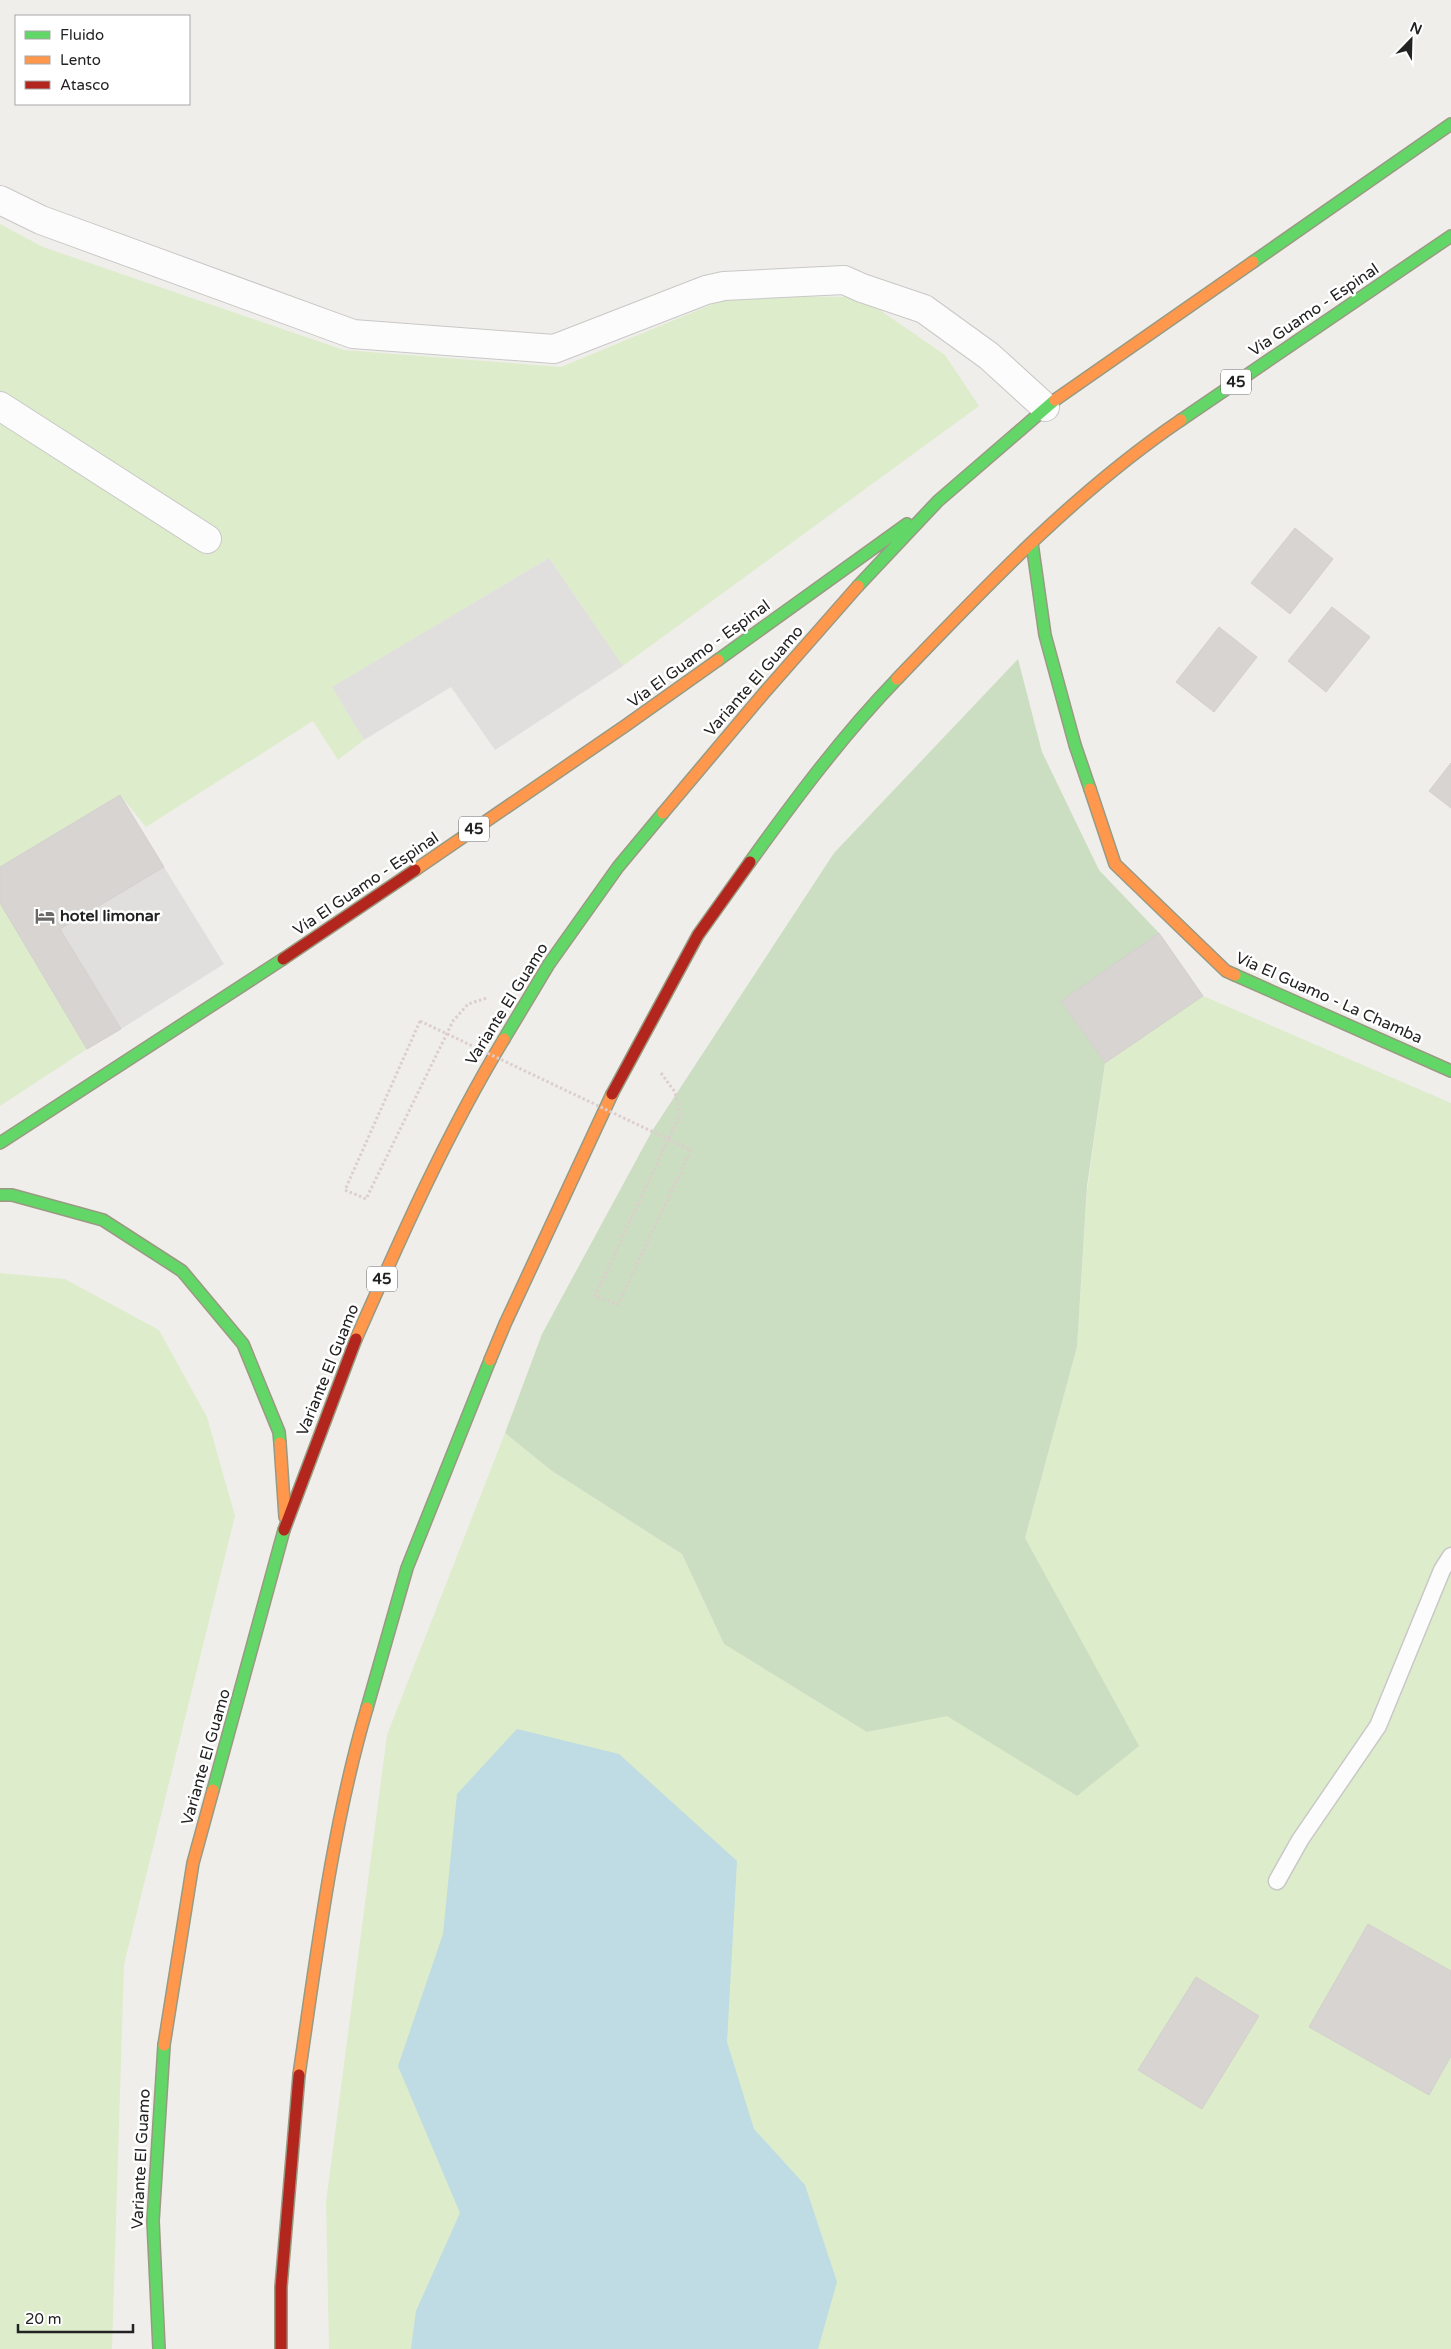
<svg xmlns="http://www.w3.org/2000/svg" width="1451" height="2349" font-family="'Varela Round',sans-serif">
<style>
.grass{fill:#ddeccb}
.forest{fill:#cbdec1}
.parking{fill:#e0dfde}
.water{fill:#bfdbe3}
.building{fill:#d7d4d2;stroke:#d3d0cc}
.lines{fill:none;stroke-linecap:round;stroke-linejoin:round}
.lane-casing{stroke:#c9c8c7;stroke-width:19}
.street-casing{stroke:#c9c8c7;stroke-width:30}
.fast-casing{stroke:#999a82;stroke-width:14}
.slow-casing{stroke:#999a82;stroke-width:14}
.jam-casing{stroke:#999a82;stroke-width:14}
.path{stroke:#dccecd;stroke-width:3;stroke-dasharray:2.5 2.5;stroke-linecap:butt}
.lane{stroke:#fdfcfc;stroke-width:16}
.street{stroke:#fdfcfc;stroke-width:28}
.fast{stroke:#63d668;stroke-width:11}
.slow{stroke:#ff974d;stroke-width:11}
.jam{stroke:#b3261e;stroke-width:11}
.path-bridge{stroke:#dccecd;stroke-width:3;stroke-dasharray:2.5 2.5;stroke-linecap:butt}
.labels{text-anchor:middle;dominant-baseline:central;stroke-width:5;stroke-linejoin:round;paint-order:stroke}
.shield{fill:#fff;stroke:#646464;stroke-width:1}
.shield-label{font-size:15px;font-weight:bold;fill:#222}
.street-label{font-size:16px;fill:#222;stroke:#fff}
.poi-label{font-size:16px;font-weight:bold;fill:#222;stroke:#fff;text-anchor:start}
</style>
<rect width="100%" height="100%" fill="#f0eeeb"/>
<path class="grass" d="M 0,224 L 43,247 L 344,350 L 561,367 L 732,296 L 861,297 L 945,355 L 979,406 L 623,666 L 549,558 L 333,687 L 364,740 L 338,760 L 313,721 L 146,827 L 120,795 L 0,867 Z
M 0,903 L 87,1049 L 0,1106 Z
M 1203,996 L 1451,1103 L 1451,2349 L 329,2349 L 326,2202 L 387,1735 L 505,1433 L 552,1471 L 682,1554 L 724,1644 L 867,1732 L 947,1715 L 1077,1796 L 1025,1538 L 1077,1347 L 1087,1191 L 1105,1063 Z
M 0,1273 L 65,1279 L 159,1330 L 207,1417 L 235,1516 L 124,1965 L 112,2349 L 0,2349 Z"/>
<path class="forest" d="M 1018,659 L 1042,752 L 1099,870 L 1159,933 L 1061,1001 L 1105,1063 L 1087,1186 L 1077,1347 L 1025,1538 L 1139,1746 L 1077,1796 L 947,1716 L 867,1732 L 724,1644 L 682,1554 L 552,1471 L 505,1433 L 542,1334 L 652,1131 L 834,853 Z"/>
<path class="parking" d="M 549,558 L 623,666 L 495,750 L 451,687 L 364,740 L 332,687 Z
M 164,867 L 224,964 L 121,1029 L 60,929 Z"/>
<path class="water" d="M 517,1729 L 619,1754 L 737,1861 L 727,2042 L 754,2129 L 805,2185 L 837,2282 L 818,2349 L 411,2349 L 416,2311 L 460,2213 L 398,2066 L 443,1934 L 457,1794 Z"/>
<path class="building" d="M 1295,528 L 1333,559 L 1290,614 L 1251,583 Z
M 1332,607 L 1370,637 L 1326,692 L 1288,661 Z
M 1219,627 L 1257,657 L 1214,712 L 1176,682 Z
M 1451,763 L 1451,808 L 1429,791 Z
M 120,795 L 164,867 L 60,929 L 121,1029 L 87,1049 L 0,903 L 0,867 Z
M 1159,933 L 1203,996 L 1105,1063 L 1061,1001 Z
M 1368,1924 L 1451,1971 L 1451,2056 L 1429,2095 L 1309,2027 Z
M 1196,1977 L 1259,2016 L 1202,2109 L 1138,2070 Z"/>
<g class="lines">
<defs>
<path id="lane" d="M 1277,1881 L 1300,1840 L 1378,1726 L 1442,1570 L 1451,1556"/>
<path id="street" d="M 0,200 L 41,220 L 353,334 L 554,349 L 706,290 L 724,286 L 844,280 L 862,288 L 924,309 L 989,356 L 1045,407
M 0,406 L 207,539"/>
<path id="fast" d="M 1253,262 L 1451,124
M 1181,420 L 1451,236
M 1032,543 L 1045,635 L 1075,745 L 1090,789
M 858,586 L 938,501 L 1055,400
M 718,660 L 907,524
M 750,862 C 796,798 843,735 897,679
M 1235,975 L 1451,1071
M 504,1039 L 549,964 L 618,867 L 663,813
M 0,1143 L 283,959
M 0,1195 L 12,1195 L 103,1220 L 182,1271 L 243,1344 L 279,1432 L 280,1443
M 367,1708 L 407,1568 L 490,1360
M 213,1790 L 284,1530
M 159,2349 L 153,2221 L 164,2045"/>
<path id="slow" d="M 1055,400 L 1253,262
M 897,679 C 986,586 1075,492 1181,420
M 1090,789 L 1115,864 L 1226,971 L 1235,975
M 663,813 L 764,693 L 858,586
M 415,870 L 625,726 L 718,660
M 356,1339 C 401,1237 446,1135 504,1039
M 490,1360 L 505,1324 L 612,1094
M 280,1443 L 285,1517
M 164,2045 L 193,1863 L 213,1790
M 299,2075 C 317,1952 332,1827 367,1708"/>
<path id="jam" d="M 283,959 L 415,870
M 612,1094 L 698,935 L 750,862
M 284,1530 L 356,1339
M 281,2349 L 281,2287 L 299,2075"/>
</defs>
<use href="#lane" class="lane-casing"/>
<use href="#street" class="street-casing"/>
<use href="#fast" class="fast-casing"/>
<use href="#slow" class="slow-casing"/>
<use href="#jam" class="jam-casing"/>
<path class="path" d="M 420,1021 L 345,1190 L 366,1199 L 453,1021 L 468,1004 L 487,998
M 661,1073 L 675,1092 L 680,1114 L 595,1296 L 618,1304 L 691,1150"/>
<use href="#lane" class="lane"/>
<use href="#street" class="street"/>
<use href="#fast" class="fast"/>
<use href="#slow" class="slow"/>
<use href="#jam" class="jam"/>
<path class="path-bridge" d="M 420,1021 L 691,1150"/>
</g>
<defs>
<symbol id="hotel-bare" viewBox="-9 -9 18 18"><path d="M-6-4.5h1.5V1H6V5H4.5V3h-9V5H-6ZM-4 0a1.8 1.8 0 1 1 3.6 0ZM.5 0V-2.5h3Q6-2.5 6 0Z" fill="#6a6968" stroke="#fff" stroke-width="2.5" paint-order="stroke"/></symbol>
</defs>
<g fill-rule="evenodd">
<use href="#hotel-bare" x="31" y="902" width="28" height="28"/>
</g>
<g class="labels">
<g class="shield">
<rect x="1221" y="369.5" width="30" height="25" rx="4"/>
<rect x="459" y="816.5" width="30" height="25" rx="4"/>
<rect x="367" y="1266.5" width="30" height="25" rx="4"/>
</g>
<g class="shield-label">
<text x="1236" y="382">45</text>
<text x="474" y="829">45</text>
<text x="382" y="1279">45</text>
</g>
<g class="street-label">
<text transform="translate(1314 310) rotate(-34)">Vía Guamo - Espinal</text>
<text transform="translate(699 654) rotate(-36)">Vía El Guamo - Espinal</text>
<text transform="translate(754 681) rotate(-49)">Variante El Guamo</text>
<text transform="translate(366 884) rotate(-34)">Vía El Guamo - Espinal</text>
<text transform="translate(1329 998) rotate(24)">Vía El Guamo - La Chamba</text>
<text transform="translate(507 1004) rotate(-58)">Variante El Guamo</text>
<text transform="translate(328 1370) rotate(-68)">Variante El Guamo</text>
<text transform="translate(206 1757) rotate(-74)">Variante El Guamo</text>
<text transform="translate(141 2159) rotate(-87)">Variante El Guamo</text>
</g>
<g class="poi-label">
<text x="60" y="916">hotel limonar</text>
</g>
</g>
<rect x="15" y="15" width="175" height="90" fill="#ffffff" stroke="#a7a7a7"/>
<rect x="25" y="31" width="25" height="8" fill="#63d668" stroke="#a7a7a7"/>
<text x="60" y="40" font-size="15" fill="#222222">Fluido</text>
<rect x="25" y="56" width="25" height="8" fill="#ff974d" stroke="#a7a7a7"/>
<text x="60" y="65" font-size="15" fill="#222222">Lento</text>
<rect x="25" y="81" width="25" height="8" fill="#b3261e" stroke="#a7a7a7"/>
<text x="60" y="90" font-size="15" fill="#222222">Atasco</text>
<g transform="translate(1411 40) rotate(23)" stroke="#ffffff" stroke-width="4" paint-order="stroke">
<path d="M0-4L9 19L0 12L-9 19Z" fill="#222222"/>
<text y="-8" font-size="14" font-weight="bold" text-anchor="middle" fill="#222222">N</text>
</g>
<path d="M18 2324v8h115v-8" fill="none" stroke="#222222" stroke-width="2.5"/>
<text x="25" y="2324" font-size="15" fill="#222222" stroke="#ffffff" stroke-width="4" paint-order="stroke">20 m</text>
</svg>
